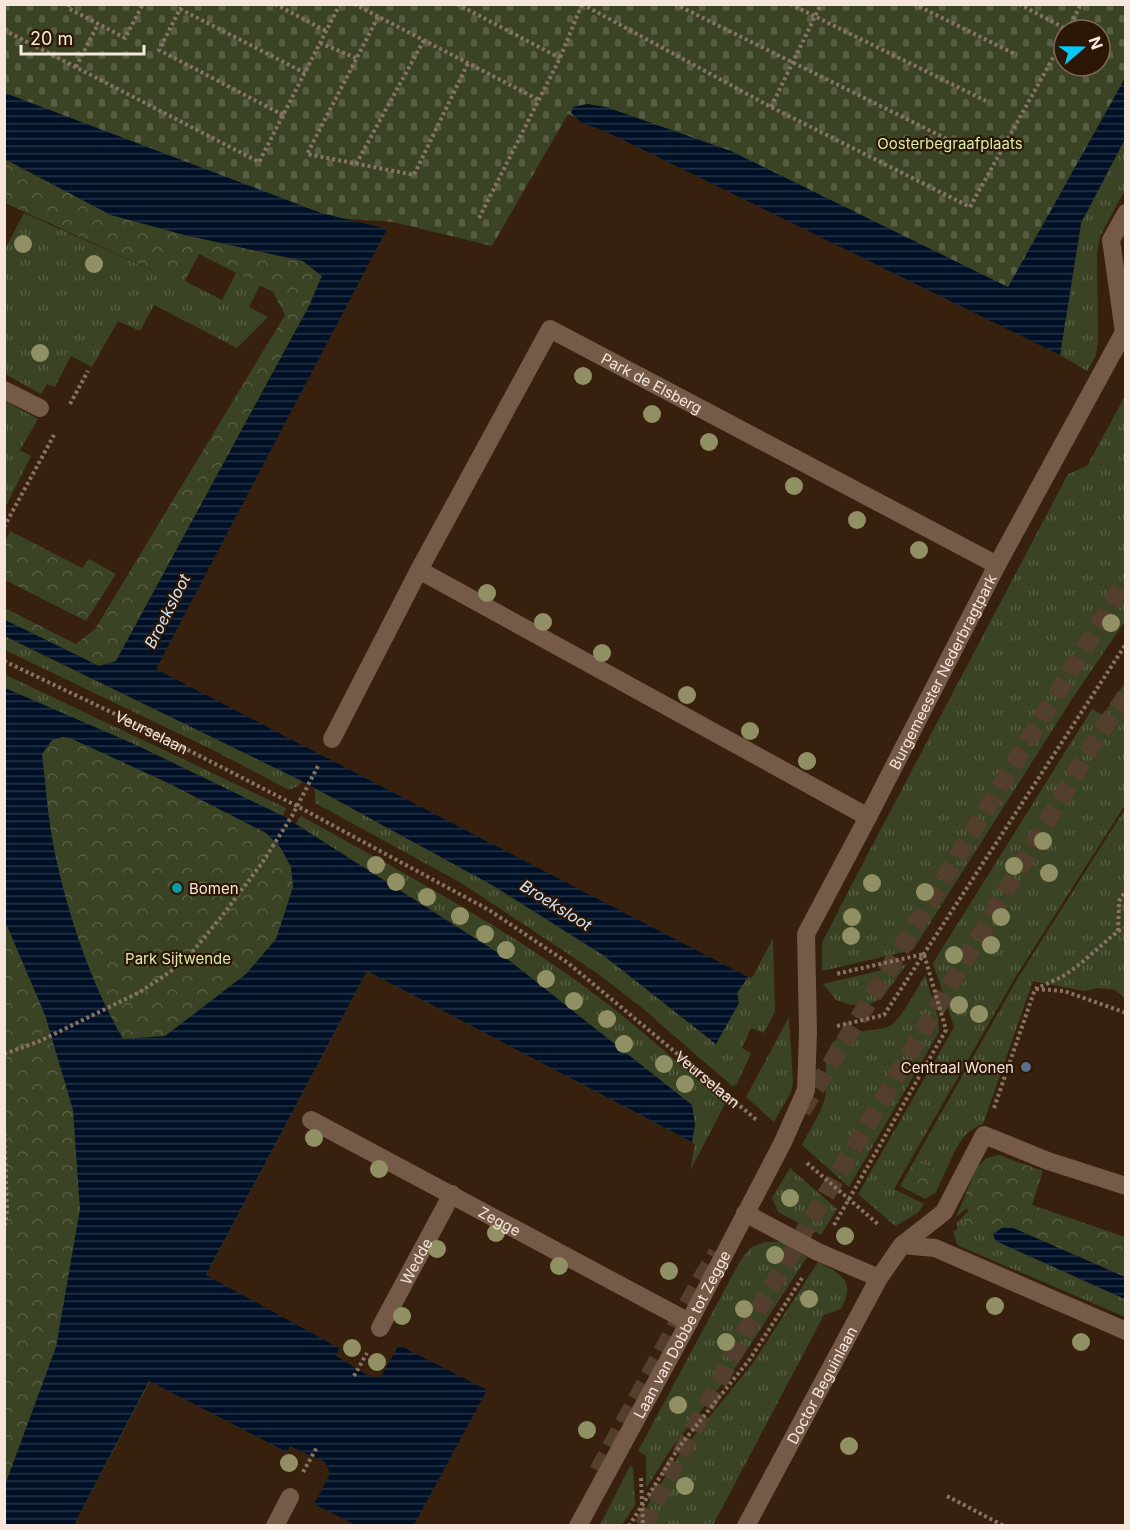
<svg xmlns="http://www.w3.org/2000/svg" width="1130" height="1530" font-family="Inter,sans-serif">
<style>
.grass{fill:url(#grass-tufts)}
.forest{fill:url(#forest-crowns)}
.cemetery{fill:url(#cemetery-stones);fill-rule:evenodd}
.water{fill:url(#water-rules);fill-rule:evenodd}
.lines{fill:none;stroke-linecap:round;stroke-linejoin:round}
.primary-tunnel{stroke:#543e2d;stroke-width:18;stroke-dasharray:18 9;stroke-linecap:butt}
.path{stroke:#877364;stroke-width:4;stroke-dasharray:3 3;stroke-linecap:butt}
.lane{stroke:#755a48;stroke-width:18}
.street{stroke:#755a48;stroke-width:18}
.tree{fill:#909064}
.culture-dot{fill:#0f9aa8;stroke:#2c1605;stroke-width:2}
.service-dot{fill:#5c6f8a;stroke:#2c1605;stroke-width:2}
.labels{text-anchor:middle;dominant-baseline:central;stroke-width:4.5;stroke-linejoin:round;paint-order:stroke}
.park-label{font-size:15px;fill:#d8ecab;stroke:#2c1605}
.street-label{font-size:15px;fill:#f6e6dc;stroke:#2c1605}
.poi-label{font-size:15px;fill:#f6e6dc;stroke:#2c1605;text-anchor:start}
.water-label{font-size:16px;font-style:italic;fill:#d0e4f8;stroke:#2c1605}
</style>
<defs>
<pattern id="grass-tufts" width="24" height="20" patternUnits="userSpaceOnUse" patternTransform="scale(1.5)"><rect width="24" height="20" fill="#3a4324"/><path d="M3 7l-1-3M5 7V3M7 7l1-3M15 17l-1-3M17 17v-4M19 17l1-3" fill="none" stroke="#575e43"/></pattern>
<pattern id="forest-crowns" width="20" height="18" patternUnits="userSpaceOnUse" patternTransform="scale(1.5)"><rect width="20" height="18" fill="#3a4324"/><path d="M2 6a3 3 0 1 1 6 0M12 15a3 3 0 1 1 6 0" fill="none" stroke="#575e43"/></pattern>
<pattern id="cemetery-stones" width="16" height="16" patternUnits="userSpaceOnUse" patternTransform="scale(1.5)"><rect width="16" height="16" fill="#3a4324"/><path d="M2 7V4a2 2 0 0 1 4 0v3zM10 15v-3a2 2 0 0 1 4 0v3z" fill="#575e43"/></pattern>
<pattern id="water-rules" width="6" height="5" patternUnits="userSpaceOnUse" patternTransform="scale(1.5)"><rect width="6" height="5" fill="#001127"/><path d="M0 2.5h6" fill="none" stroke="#263446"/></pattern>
</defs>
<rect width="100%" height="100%" fill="#37200e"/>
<path class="grass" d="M 1125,139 L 1125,190 L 1100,236 L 1097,253 L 1098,340 L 1096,355 L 1087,371 L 1060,355 L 1081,223 Z
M 24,213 L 154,271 L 185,281 L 222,300 L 236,273 L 260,285 L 249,307 L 268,317 L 237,348 L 154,305 L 140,331 L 118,321 L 92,367 L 71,356 L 55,387 L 47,384 L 41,394 L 5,374 L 5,249 Z
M 1125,396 L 1125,621 L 1072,699 L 913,950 L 822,971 L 822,943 L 852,884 L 1068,474 L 1087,466 Z
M 5,401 L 38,419 L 20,450 L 31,456 L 5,508 Z
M 4,636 L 302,781 L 299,786 L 289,790 L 217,752 L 5,650 Z
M 4,674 L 286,808 L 283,816 L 134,744 L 20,696 L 5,688 Z
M 1125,683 L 1125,805 L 1016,976 L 894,1189 L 924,1204 L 918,1213 L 895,1226 L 858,1194 L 954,1027 L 933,963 L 1092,709 L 1103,715 Z
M 315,788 L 492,885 L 603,955 L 716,1044 L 737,993 L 748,977 L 752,978 L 773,938 L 775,1012 L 764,1033 L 751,1028 L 742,1048 L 751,1053 L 737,1084 L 732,1086 L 641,1007 L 594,971 L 463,884 L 315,803 Z
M 1125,809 L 1125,998 L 1115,990 L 1098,988 L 1084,991 L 1033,981 L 983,1124 C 959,1133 955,1152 945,1173 L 914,1161 L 1019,976 Z
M 301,816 C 391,866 483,915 567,974 C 623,1013 674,1059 725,1104 L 690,1171 L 695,1145 L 692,1142 L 695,1124 L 506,958 L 296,824 Z
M 907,964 L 882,998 L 868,1005 L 851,1005 L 836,1000 L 823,984 Z
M 925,975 L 938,1016 L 939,1032 L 849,1187 L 802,1145 C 810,1128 825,1109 826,1090 C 828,1074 821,1055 834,1041 C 849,1027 874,1034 891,1025 C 901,1019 919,986 925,975 Z
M 789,1017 L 793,1083 L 791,1092 L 774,1122 L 746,1097 Z
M 790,1168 L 837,1209 L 821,1235 L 778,1212 L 772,1198 Z
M 960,1219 L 993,1234 L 996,1241 L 1125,1299 L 1125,1317 L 957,1245 L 953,1231 L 957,1230 L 957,1223 Z
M 764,1242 L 781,1242 L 807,1257 L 738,1364 L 673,1446 L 646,1488 L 646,1456 L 638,1451 L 740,1261 L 750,1248 Z
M 818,1262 C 842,1275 856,1280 841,1309 L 824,1315 L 713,1525 L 647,1525 L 647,1506 L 681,1452 L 753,1363 Z
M 630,1466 L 633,1468 L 635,1505 L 622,1525 L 600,1525 Z"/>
<path class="forest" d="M 4,159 L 111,215 L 185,235 L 303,261 L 322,276 L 309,306 L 116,661 L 99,666 L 5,620 L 5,608 L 76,644 L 95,629 L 285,315 L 273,292 L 199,254 L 185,281 L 154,271 L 5,203 Z
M 10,531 L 82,568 L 89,559 L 116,574 L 86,621 L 5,580 L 5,542 Z
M 5,688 L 134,744 L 283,816 L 506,958 L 692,1105 L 695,1124 L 692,1142 L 367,971 L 74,1525 L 5,1525 Z
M 999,1155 L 1043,1171 L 1032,1205 L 1125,1237 L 1125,1277 L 1013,1228 L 1002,1228 L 993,1234 L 960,1219 L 968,1212 L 967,1208 L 956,1217 L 977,1167 L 987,1158 Z
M 914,1161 L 945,1173 L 936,1192 L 925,1199 L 900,1186 Z"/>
<path class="cemetery" d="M 5,5 L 1125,5 L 1125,112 L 1025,334 L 606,130 L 568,114 L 492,246 L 393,222 L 263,213 L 5,102 ZM 1064,30 L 1100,30 L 1100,66 L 1064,66 Z"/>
<path class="water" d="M 1125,78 L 1125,139 L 1081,223 L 1060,355 L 605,131 L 582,123 L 571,113 L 573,107 L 587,104 L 606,107 L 731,151 L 1008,287 Z
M 5,93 L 321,213 L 387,229 L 156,669 L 748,977 L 737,993 L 739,1003 L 716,1044 L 603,955 L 492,885 L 302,781 L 5,636 L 5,620 L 99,666 L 116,661 L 309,306 L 322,276 L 303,261 L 185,235 L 111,215 L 5,159 Z
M 5,688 L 134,744 L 283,816 L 506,958 L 692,1105 L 695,1124 L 692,1142 L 367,971 L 206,1275 L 339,1348 L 336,1356 L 367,1375 L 380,1378 L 399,1345 L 487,1390 L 414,1525 L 356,1525 L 314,1504 L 330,1474 L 325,1462 L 290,1446 L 287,1452 L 149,1381 L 74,1525 L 5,1525 L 5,1485 L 56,1347 L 80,1209 L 73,1110 L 45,1015 L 5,921 L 4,728 L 6,723 ZM 63,737 L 70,738 L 168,783 L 266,833 L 281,848 L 291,867 L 293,887 L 276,939 L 246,974 L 165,1036 L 123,1039 C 89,981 62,898 51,832 C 47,806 45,780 42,754 L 52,740 Z
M 1002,1228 L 1013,1228 L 1125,1277 L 1125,1299 L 996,1241 L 993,1234 Z"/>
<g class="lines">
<path class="primary-tunnel" d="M 802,1111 L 1126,580
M 598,1471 L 700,1281 L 717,1253
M 643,1526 L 746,1330 L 1096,739 L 1126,696"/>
<g class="path">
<path d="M 69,4 L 68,8 L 125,38 L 143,4"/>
<path d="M 275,4 L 326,31"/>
<path d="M 354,4 L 539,100"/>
<path d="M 457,4 L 560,58"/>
<path d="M 582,4 L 771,107 L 970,207 L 1064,38"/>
<path d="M 675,4 L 965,148"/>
<path d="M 790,4 L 986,101"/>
<path d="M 914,4 L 1017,55"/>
<path d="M 1019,4 L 1068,30"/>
<path d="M 378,17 L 307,154 L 414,175 L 468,63"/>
<path d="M 4,30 L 259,162 L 340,4"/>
<path d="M 1068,30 L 1081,4"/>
<path d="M 320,43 L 356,58"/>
<path d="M 76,67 L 98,24"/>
<path d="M 771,107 L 821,4"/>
<path d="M 283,115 L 159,50 L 180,9 L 305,73"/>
<path d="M 356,164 L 424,40"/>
<path d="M 479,218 L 560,58 L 582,4"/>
<path d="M 70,404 L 88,371"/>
<path d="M 4,527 L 54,435"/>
<path id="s1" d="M 4,661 L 159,735 L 297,806 L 489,910 L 568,963 L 758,1121"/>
<path d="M 1118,931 L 1119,901 L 1125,892"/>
<path d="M 1036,989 L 1064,991 L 1126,1013"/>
<path d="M 837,1026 L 884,1015 L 1126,644"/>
<path d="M 4,1054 L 40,1041 L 140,992 L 183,963 L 222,916 L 262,863 L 292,816 L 319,764"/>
<path d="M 994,1108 L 1035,989 L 1062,977 L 1080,964 L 1118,931 L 1126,928"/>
<path d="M 4,1121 L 7,1211 L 4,1231"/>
<path d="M 807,1163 L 879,1225"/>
<path d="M 834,1225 L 946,1030 L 924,954 L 836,974"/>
<path d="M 354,1376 L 367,1353"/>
<path d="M 303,1472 L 317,1447"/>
<path d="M 641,1478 L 643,1526"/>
<path d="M 947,1496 L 1004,1526"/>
<path d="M 629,1526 L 679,1447 L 750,1359 L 802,1278"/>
</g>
<g class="lane">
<path d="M 4,390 L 40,408"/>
<path id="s2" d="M 311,1120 L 689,1322"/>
<path d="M 902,1245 L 944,1212 L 984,1135 L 1048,1161 L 1126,1186"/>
<path id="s3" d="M 380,1328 L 452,1194"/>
<path d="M 275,1526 L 290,1497"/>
</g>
<g class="street">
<path d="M 332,739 L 419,570"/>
<path id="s4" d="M 868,817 L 419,570 L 550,329 L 997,565"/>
<path d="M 745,1213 L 818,1252 L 879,1278"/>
<path id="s5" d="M 578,1526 L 689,1322 L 783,1142 L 806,1090 L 808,1032 L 806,934 L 868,817 L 997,565 L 1124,332 L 1111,240 L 1126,213"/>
<path id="s6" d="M 746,1526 L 879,1278 L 902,1245 L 935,1248 L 1126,1331"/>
</g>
</g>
<g class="tree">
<circle cx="23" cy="244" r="9"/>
<circle cx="94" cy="264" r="9"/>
<circle cx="40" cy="353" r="9"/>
<circle cx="583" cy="376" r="9"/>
<circle cx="652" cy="414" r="9"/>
<circle cx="709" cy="442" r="9"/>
<circle cx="794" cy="486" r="9"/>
<circle cx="857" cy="520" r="9"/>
<circle cx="919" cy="550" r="9"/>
<circle cx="487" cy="593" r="9"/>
<circle cx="543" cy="622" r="9"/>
<circle cx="1111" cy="623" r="9"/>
<circle cx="602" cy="653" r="9"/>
<circle cx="687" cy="695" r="9"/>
<circle cx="750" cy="731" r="9"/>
<circle cx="807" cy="761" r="9"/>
<circle cx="1043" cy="841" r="9"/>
<circle cx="376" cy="865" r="9"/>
<circle cx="1014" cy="866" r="9"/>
<circle cx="1049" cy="873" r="9"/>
<circle cx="396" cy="882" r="9"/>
<circle cx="872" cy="883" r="9"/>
<circle cx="925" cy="892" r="9"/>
<circle cx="427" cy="897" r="9"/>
<circle cx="460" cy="916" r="9"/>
<circle cx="852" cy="917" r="9"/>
<circle cx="1001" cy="917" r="9"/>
<circle cx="485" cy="934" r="9"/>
<circle cx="851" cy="936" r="9"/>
<circle cx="991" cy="945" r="9"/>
<circle cx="506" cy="950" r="9"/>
<circle cx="954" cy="955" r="9"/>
<circle cx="546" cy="979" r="9"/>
<circle cx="574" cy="1001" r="9"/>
<circle cx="959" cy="1005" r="9"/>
<circle cx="979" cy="1014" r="9"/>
<circle cx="607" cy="1019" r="9"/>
<circle cx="624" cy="1044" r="9"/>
<circle cx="664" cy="1064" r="9"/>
<circle cx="685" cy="1084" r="9"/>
<circle cx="314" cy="1138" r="9"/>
<circle cx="379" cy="1169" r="9"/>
<circle cx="790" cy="1198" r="9"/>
<circle cx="496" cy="1233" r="9"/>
<circle cx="845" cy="1236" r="9"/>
<circle cx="437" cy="1249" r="9"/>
<circle cx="775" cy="1255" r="9"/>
<circle cx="559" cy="1266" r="9"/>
<circle cx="669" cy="1271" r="9"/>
<circle cx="809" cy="1299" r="9"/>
<circle cx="995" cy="1306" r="9"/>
<circle cx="744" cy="1309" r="9"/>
<circle cx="402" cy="1316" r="9"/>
<circle cx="726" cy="1342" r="9"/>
<circle cx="1081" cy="1342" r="9"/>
<circle cx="352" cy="1348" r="9"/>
<circle cx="377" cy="1362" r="9"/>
<circle cx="678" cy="1405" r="9"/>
<circle cx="587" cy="1430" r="9"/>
<circle cx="849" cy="1446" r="9"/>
<circle cx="289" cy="1463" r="9"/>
<circle cx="685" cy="1486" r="9"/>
</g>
<circle class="culture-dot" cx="177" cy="888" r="6"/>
<circle class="service-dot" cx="1026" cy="1067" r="6"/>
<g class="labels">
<g class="park-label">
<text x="950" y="143">Oosterbegraafplaats</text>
<text x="178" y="958">Park Sijtwende</text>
</g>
<g class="street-label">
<text stroke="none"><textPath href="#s4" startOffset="902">Park de Elsberg</textPath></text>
<text stroke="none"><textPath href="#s5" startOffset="944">Burgemeester Nederbragtpark</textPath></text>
<text stroke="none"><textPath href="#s1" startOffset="164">Veurselaan</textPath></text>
<text stroke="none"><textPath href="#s1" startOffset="822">Veurselaan</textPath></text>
<text stroke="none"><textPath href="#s2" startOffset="214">Zegge</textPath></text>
<text stroke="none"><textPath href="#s3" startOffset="76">Wedde</textPath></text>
<text stroke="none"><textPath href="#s5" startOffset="218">Laan van Dobbe tot Zegge</textPath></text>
<text stroke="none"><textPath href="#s6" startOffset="160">Doctor Beguinlaan</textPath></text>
</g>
<g class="poi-label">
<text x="189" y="888">Bomen</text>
<text x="1014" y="1067" text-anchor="end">Centraal Wonen</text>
</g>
<g class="water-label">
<text transform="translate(167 611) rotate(-63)">Broeksloot</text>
<text transform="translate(556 905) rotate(32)">Broeksloot</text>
</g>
</g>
<rect width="1130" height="1530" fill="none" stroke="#f6e6dc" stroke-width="12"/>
<g transform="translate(1082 48) rotate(70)"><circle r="28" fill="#2c1605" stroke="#7d695b" stroke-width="1.5"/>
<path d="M0-4.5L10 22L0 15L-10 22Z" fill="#02cbf9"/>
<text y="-9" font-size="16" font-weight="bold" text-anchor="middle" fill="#f6e6dc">N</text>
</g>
<path d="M21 45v9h123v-9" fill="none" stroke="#f6e6dc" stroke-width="3"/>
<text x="30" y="45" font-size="18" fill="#f6e6dc" stroke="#2c1605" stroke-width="4.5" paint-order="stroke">20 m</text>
</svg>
